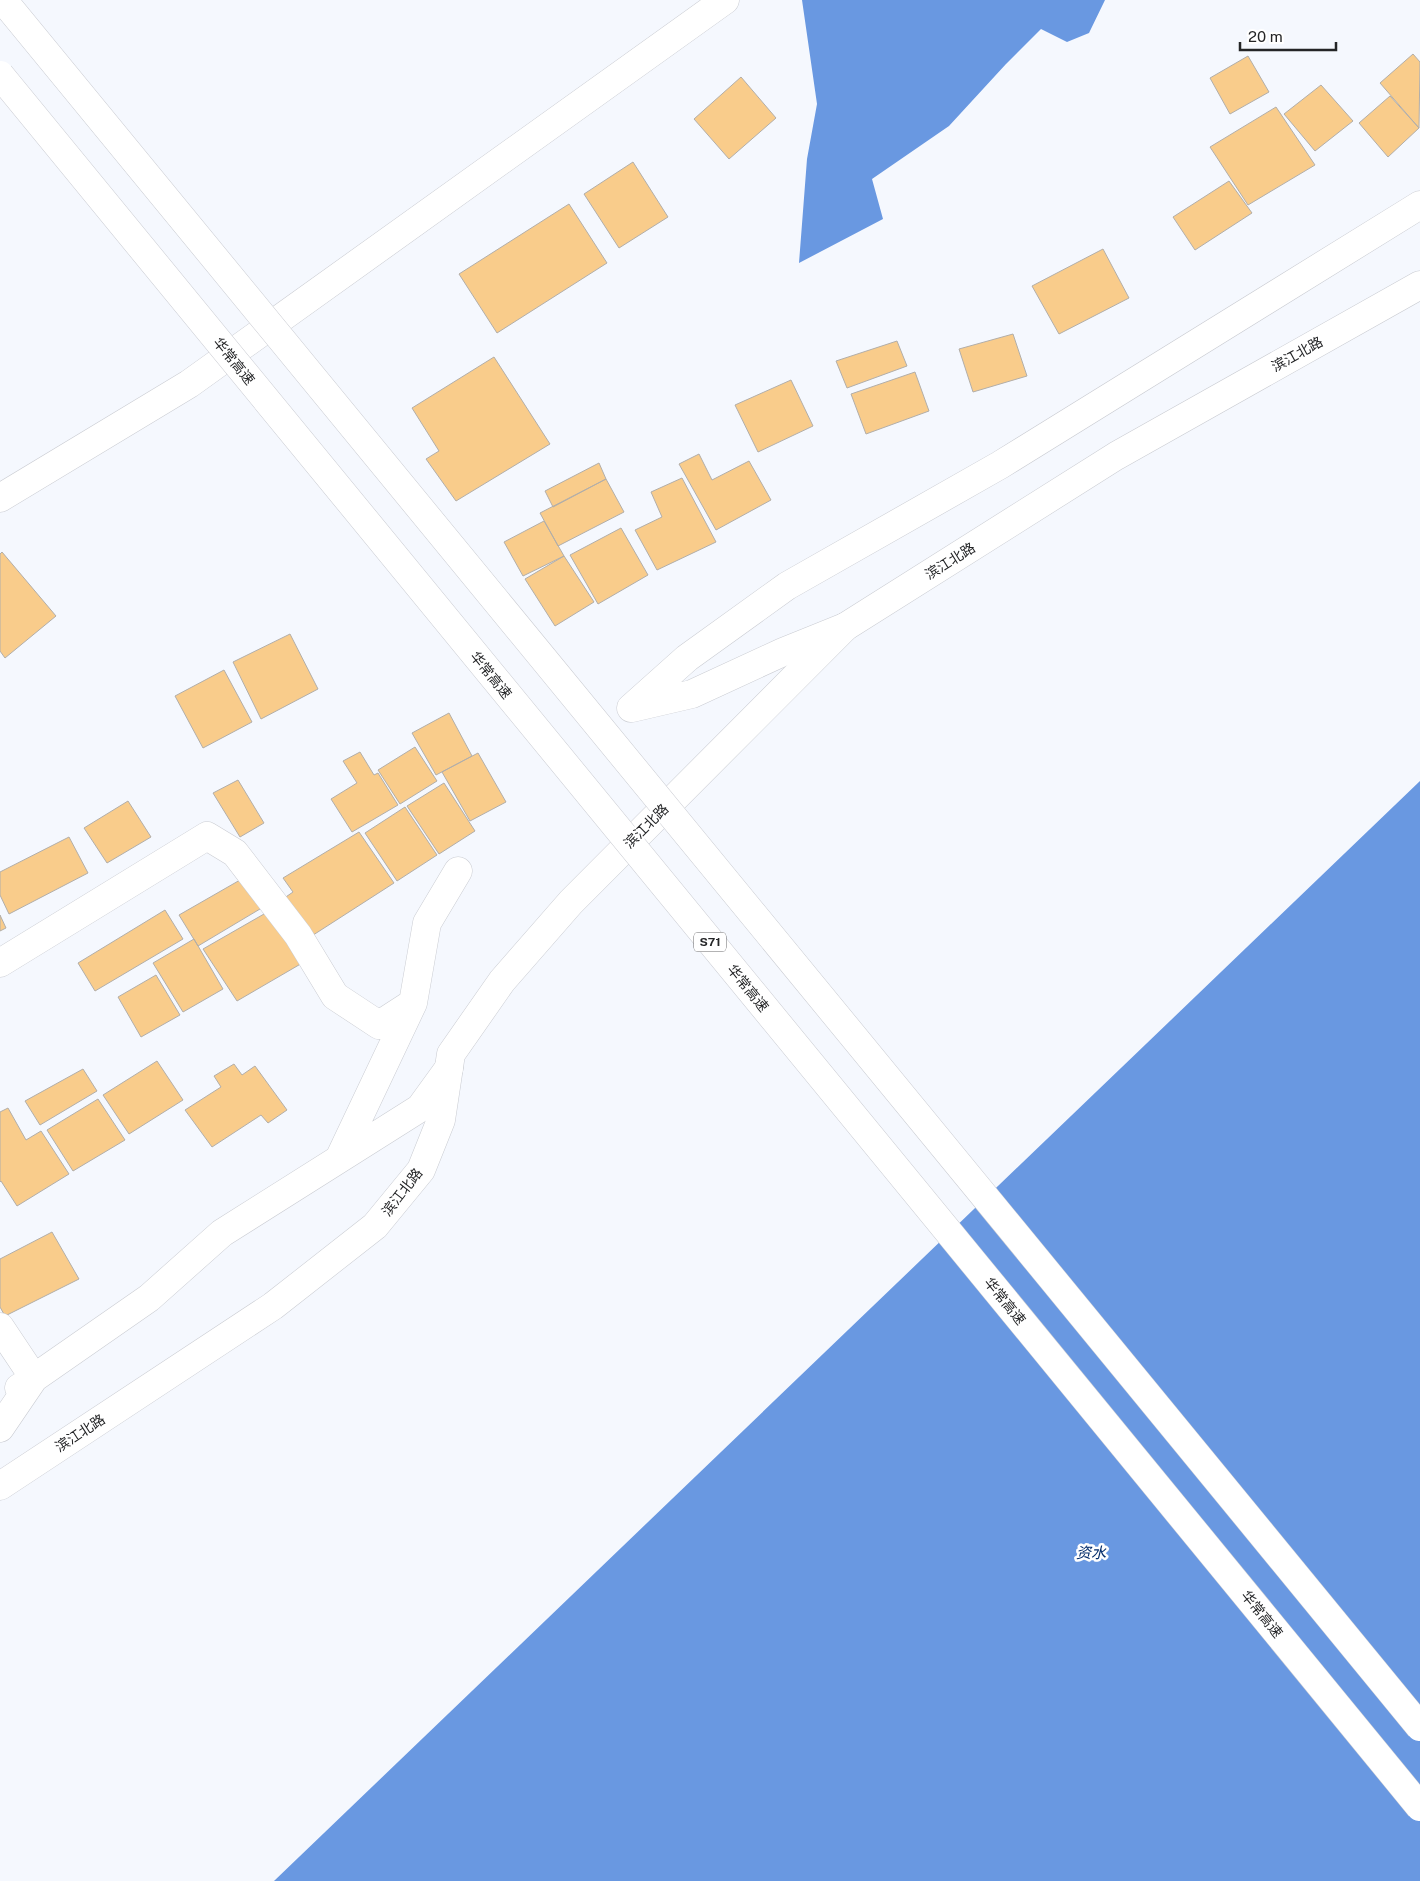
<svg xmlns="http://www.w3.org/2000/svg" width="1420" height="1881" font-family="'Public Sans','Noto Sans SC',sans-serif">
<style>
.water{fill:#6998e1}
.building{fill:#f9cc8b;stroke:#b2aea9}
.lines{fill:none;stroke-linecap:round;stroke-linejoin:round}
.street-casing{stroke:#caccd2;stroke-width:29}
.secondary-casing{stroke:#caccd2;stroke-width:29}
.street{stroke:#fff;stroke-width:28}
.secondary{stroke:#fff;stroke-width:28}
.highway-bridge-casing{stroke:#caccd2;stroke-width:29;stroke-linecap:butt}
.highway-bridge{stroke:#fff;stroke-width:28}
.labels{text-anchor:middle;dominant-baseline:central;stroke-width:5;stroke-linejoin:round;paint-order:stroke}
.shield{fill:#fff;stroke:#666668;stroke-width:1}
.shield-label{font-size:12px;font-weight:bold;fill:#242527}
.street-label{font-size:14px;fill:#242527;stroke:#fff}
.water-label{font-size:15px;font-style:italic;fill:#002a69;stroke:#fff}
</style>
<rect width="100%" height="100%" fill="#f5f8fe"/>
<path class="water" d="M 802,0 L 1105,0 L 1089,33 L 1067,42 L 1041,29 L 1006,64 L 949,126 L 872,179 L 883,219 L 799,263 L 807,159 L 817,104 Z
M 1420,781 L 1420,1881 L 274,1881 Z"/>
<path class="building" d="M 1413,54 L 1420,62 L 1419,128 L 1380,83 Z
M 1248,56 L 1269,92 L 1230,114 L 1210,78 Z
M 741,77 L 776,118 L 729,159 L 694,119 Z
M 1321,85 L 1353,121 L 1315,151 L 1284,114 Z
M 1390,96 L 1419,128 L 1388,157 L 1359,123 Z
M 1276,107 L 1315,165 L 1248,205 L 1210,147 Z
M 633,162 L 668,217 L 619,248 L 584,194 Z
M 1229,181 L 1252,213 L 1195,250 L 1173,217 Z
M 569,204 L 607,263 L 497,333 L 459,274 Z
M 1103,249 L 1129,298 L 1059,334 L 1032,286 Z
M 1013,334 L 1027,376 L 973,392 L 959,349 Z
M 897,341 L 907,366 L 847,388 L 836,361 Z
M 494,357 L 550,444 L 456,501 L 426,459 L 439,451 L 412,408 Z
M 915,372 L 929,411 L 866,434 L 851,394 Z
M 791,380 L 813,426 L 758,452 L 735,405 Z
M 699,454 L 712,480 L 749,461 L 771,500 L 716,530 L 679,464 Z
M 599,463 L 606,479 L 553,507 L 545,491 Z
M 682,478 L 716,542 L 657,570 L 635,530 L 662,517 L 651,492 Z
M 606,479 L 624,512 L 558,546 L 540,513 Z
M 544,521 L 564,556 L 523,576 L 504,542 Z
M 621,528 L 648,575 L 598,604 L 570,555 Z
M 2,552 L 56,616 L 5,658 L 0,651 L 0,554 Z
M 564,556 L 594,602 L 555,626 L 525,579 Z
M 290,634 L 318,689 L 261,719 L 233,662 Z
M 224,670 L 252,722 L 203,748 L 175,696 Z
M 449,713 L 472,756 L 436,775 L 412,733 Z
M 415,747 L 437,781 L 400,804 L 378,770 Z
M 360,752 L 374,775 L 378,773 L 398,805 L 352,832 L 331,799 L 357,783 L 343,761 Z
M 478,753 L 506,802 L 470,821 L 442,772 Z
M 238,780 L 264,823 L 240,837 L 213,793 Z
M 444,783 L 475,831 L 439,854 L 407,806 Z
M 128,801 L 151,837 L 107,863 L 84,828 Z
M 405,807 L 437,855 L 397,881 L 365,833 Z
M 359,832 L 394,883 L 307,939 L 280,901 L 293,892 L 283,878 Z
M 69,837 L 88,873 L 9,914 L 0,895 L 0,872 Z
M 247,876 L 265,906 L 198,946 L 179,915 Z
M 165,910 L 183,939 L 95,991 L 78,963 Z
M 271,910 L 304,962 L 237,1001 L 203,949 Z
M 0,915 L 6,928 L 0,931 Z
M 194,939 L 223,989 L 183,1012 L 153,963 Z
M 156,975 L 180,1015 L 141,1037 L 118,997 Z
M 157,1061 L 183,1100 L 129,1134 L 103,1095 Z
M 234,1064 L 242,1075 L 255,1066 L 287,1110 L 268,1123 L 261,1115 L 212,1147 L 185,1110 L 221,1087 L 214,1076 Z
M 83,1069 L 97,1091 L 40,1125 L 25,1101 Z
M 98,1099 L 125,1140 L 73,1171 L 47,1130 Z
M 8,1108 L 26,1140 L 41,1131 L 69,1174 L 17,1206 L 1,1181 L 0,1182 L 0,1112 Z
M 52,1232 L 79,1279 L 5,1316 L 0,1307 L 0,1259 Z"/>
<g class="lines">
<defs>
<path id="street" d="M 0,498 L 189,384 L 725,0
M 631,708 L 687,658 L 787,586 L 1000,465 L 1420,205
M 632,708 L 692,694 L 783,652 L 845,627
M 0,963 L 207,836 L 235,853 L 298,935 L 335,996 L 379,1025 L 413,1003 L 427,923 L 458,871
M 339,1159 L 413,1003
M 0,1327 L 34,1378 L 19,1388
M 0,1428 L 34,1378 L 149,1298 L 222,1233 L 420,1108 L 449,1068"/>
<path id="secondary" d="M 0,1486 L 273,1306 L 375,1226 L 421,1170 L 441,1120 L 451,1054 L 502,981 L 571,902 L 845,627 L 1116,456 L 1420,285"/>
</defs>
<use href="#street" class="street-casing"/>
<use href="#secondary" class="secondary-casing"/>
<use href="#street" class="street"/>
<use href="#secondary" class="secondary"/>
<defs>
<path id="highway-bridge" d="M 3,0 L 1420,1727
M 0,75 L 1420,1807"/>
</defs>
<use href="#highway-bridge" class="highway-bridge-casing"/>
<use href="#highway-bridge" class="highway-bridge"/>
</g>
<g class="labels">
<rect class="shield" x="694" y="932.5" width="32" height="19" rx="4"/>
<g class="shield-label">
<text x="710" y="942">S71</text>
</g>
<g class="street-label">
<text transform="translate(1297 354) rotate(-29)">滨江北路</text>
<text transform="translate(234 361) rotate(51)">华常高速</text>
<text transform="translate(950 561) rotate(-32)">滨江北路</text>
<text transform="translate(491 675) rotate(51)">华常高速</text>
<text transform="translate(646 826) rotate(-45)">滨江北路</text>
<text transform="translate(748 988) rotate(51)">华常高速</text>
<text transform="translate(402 1192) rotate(-52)">滨江北路</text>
<text transform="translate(1005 1301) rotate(51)">华常高速</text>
<text transform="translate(80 1433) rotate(-33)">滨江北路</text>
<text transform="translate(1262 1614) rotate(51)">华常高速</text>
</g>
<g class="water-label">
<text x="1091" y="1552">资水</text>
</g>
</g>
<path d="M1240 42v8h96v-8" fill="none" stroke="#242527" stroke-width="2.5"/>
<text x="1248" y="42" font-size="15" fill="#242527" stroke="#ffffff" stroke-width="4" paint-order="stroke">20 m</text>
</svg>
